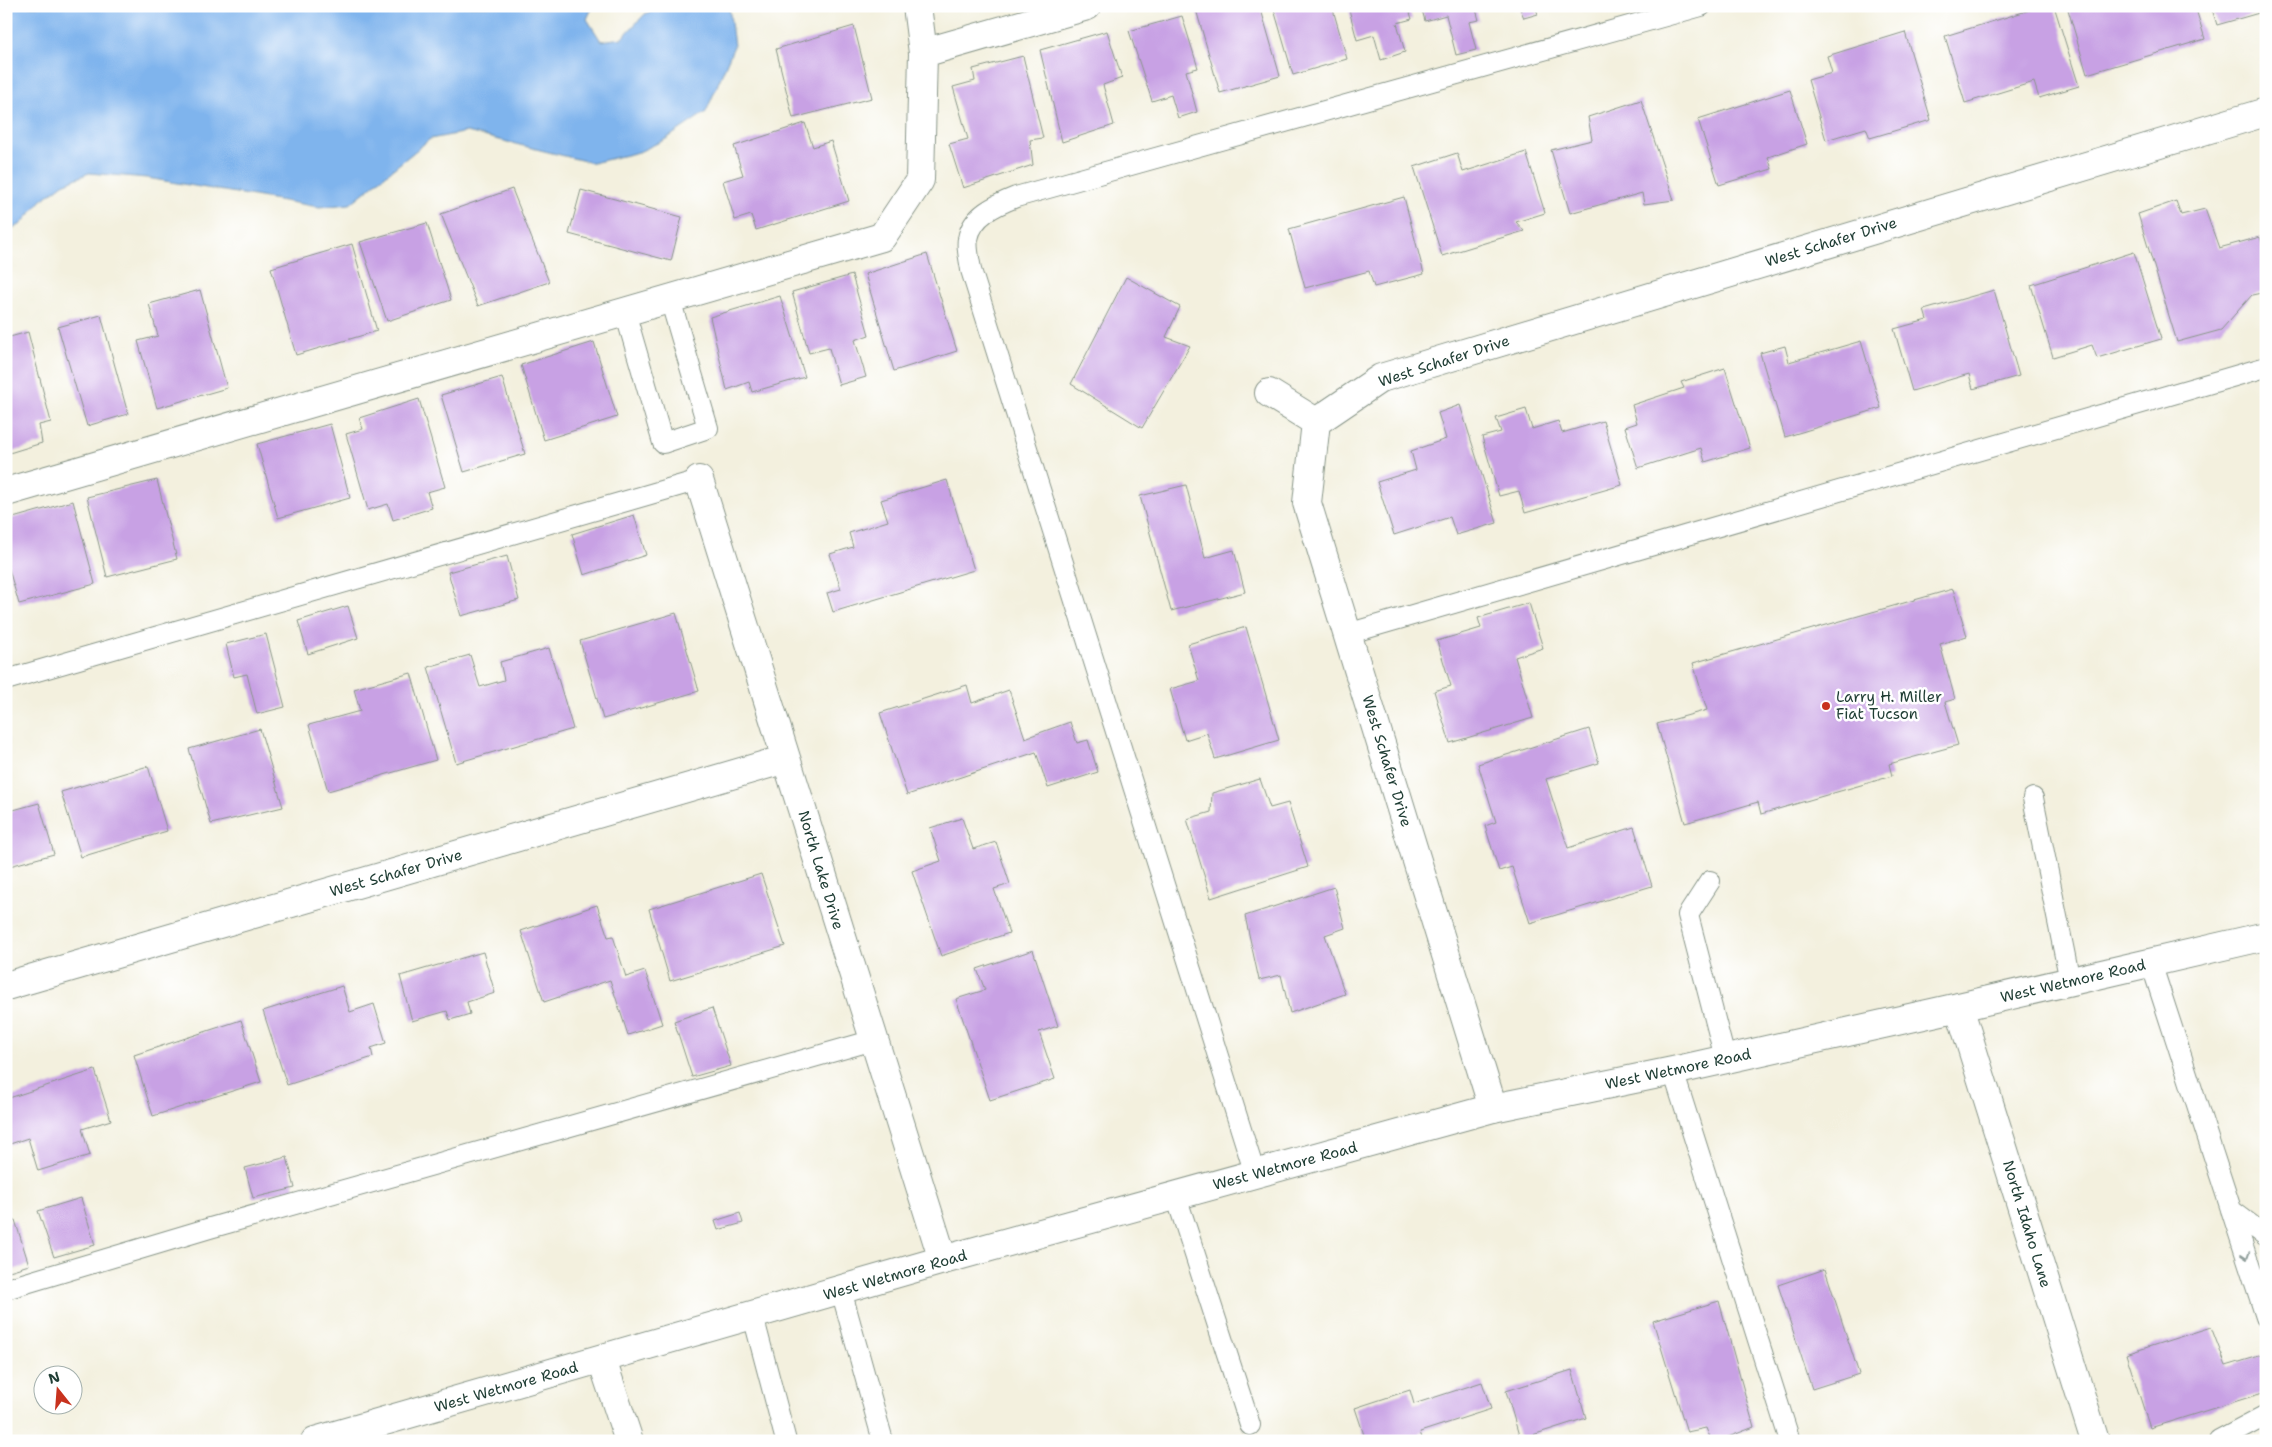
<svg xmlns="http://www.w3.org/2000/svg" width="2272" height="1447" font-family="'Shantell Sans',sans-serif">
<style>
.water{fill:#7fb4ed;stroke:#4f7890}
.building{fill:#c8a1e4}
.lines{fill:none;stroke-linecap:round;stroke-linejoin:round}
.service-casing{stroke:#899689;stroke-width:22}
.minor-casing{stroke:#899689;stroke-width:30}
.primary-casing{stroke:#899689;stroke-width:30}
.service{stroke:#fff;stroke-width:20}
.minor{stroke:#fff;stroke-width:28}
.primary{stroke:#fff;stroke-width:28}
.oneway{stroke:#8f9e9a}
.poi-dot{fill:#c8321e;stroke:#fff;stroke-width:2}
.labels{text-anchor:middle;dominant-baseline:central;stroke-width:5;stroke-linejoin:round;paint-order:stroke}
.street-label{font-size:15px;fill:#1f3d34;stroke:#fff}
.poi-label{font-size:15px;fill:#1f3d34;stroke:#fff;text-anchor:start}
</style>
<rect width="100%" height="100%" fill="#fff"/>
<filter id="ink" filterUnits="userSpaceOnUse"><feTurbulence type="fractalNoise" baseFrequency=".02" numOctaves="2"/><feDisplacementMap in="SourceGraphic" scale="10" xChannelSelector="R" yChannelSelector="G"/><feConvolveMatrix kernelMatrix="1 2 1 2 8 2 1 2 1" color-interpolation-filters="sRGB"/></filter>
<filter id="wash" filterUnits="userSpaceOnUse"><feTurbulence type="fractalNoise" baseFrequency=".0096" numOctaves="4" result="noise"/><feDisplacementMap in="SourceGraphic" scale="20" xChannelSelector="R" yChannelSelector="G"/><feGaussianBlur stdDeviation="1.12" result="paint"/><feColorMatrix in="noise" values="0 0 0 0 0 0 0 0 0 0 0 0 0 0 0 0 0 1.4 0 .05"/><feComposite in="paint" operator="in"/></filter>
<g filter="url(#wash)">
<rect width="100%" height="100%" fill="#f3f0de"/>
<path class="water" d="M 6,6 L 593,6 L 587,19 L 601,41 L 622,38 L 645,14 L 662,6 L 729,6 L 734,46 L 706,112 L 666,139 L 639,152 L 593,163 L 467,132 L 430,139 L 350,204 L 319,207 L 147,178 L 89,173 L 63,184 L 42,200 L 20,225 L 6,231 Z"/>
<g id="blocks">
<path class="building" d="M 1195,6 L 1260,6 L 1280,76 L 1220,93 Z
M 1273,6 L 1332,6 L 1347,59 L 1293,75 Z
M 1348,6 L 1408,6 L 1412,19 L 1397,23 L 1405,52 L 1381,60 L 1374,35 L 1357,40 Z
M 1421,6 L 1475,6 L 1479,20 L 1469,22 L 1476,50 L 1456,55 L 1446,15 L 1425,21 Z
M 1519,6 L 1535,6 L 1538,14 L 1524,18 Z
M 2043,6 L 2054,6 L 2079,86 L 2039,98 L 2034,82 L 1965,103 L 1945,36 Z
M 2067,6 L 2195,6 L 2205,39 L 2087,74 Z
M 2211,6 L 2266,6 L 2266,11 L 2217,25 Z
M 1182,16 L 1198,68 L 1186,71 L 1197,112 L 1178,118 L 1171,95 L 1152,101 L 1129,31 Z
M 854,26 L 872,98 L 793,118 L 776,49 Z
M 1107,31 L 1122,78 L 1103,85 L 1114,125 L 1062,142 L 1040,50 Z
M 1905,32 L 1931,120 L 1870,138 L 1866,128 L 1826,140 L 1808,80 L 1832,73 L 1827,56 Z
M 1023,56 L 1043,138 L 1030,140 L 1033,165 L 963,188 L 949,144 L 968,139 L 953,87 L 975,81 L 973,69 Z
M 1790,90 L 1807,144 L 1768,157 L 1772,169 L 1719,185 L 1698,119 Z
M 1641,100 L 1674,200 L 1644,204 L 1642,193 L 1570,213 L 1551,150 L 1592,140 L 1588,117 Z
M 805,123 L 813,147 L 831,141 L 849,201 L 756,230 L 751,215 L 735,220 L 723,181 L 743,175 L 734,146 Z
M 1526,152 L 1545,213 L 1516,222 L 1524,231 L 1442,256 L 1414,167 L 1457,153 L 1463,172 Z
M 512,189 L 549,282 L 478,306 L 441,214 Z
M 581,190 L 682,217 L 671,261 L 569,234 Z
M 1404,197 L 1424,274 L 1374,287 L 1369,271 L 1305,288 L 1289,229 Z
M 2176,201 L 2181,215 L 2205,209 L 2219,248 L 2260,237 L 2266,256 L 2266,292 L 2252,295 L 2221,330 L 2177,342 L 2138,214 Z
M 427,223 L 451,300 L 387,321 L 360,242 Z
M 352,244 L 377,331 L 296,355 L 271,268 Z
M 2134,252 L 2161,339 L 2097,358 L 2092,345 L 2053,357 L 2031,285 Z
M 927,254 L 957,351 L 894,371 L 865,274 Z
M 852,275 L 869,335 L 855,340 L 866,377 L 839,385 L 829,348 L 809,353 L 792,292 Z
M 1126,277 L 1180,307 L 1166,337 L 1190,346 L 1142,428 L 1071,384 Z
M 200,290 L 227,388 L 157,408 L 138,341 L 158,336 L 149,304 Z
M 1994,290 L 2019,376 L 1973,389 L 1969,374 L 1912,391 L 1894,329 L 1927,320 L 1924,310 Z
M 780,296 L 805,377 L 752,392 L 749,382 L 727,390 L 710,317 Z
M 101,315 L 128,414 L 87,426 L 58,327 Z
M 28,332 L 51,422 L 39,425 L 42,443 L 6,454 L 6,338 Z
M 1861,341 L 1881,408 L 1785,437 L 1760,353 L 1785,346 L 1789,362 Z
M 594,342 L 617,417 L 544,440 L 521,365 Z
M 1725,368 L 1750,448 L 1705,462 L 1701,448 L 1638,468 L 1625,427 L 1637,423 L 1632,405 L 1684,388 L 1681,382 Z
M 502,377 L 525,454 L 464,472 L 441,395 Z
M 419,399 L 445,487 L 427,492 L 432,508 L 393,520 L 388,504 L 368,510 L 346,434 L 363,429 L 359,418 Z
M 1460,405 L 1497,523 L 1456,535 L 1450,517 L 1394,535 L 1377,482 L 1416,470 L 1411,451 L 1446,439 L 1438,413 Z
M 1526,409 L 1532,429 L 1558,421 L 1562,433 L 1603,421 L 1622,485 L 1525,513 L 1519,491 L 1499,496 L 1482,437 L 1501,432 L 1496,418 Z
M 330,424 L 350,498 L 278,518 L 257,444 Z
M 157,480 L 177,559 L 107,577 L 87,497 Z
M 947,480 L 974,570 L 833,612 L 827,593 L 841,589 L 830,554 L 853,547 L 849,533 L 888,521 L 881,500 Z
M 1186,485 L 1205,558 L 1234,550 L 1245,592 L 1171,611 L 1140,496 Z
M 73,501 L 95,584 L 19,604 L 6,559 L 6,520 Z
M 634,515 L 646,555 L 584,575 L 572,534 Z
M 507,556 L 519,600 L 461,616 L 448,572 Z
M 1953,589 L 1967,636 L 1940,644 L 1955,699 L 1945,702 L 1958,745 L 1889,764 L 1892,776 L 1761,814 L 1758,802 L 1685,823 L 1657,724 L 1707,710 L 1693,663 Z
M 1529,603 L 1543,648 L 1515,657 L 1533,718 L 1450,743 L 1434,691 L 1451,686 L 1437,641 L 1481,628 L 1478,618 Z
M 348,606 L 358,638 L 308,654 L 298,621 Z
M 676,613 L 699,691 L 603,719 L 580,641 Z
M 1246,627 L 1279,740 L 1215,759 L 1207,733 L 1185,740 L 1170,689 L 1199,681 L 1188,644 Z
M 266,634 L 285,707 L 257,714 L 247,674 L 234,677 L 226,644 Z
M 549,648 L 573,729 L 456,763 L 428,667 L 470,655 L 480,687 L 504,680 L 500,662 Z
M 411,673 L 436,760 L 328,791 L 309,725 L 360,711 L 354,689 Z
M 967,685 L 972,703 L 1009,690 L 1025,738 L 1070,722 L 1077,743 L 1088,740 L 1098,772 L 1048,788 L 1036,752 L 907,795 L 880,713 Z
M 260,729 L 283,807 L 211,824 L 189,749 Z
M 1589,729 L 1599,763 L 1546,779 L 1568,848 L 1634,827 L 1652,886 L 1530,923 L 1512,867 L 1499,871 L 1485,826 L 1496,822 L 1478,764 Z
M 148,766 L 167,831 L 81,857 L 61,792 Z
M 1260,779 L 1270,808 L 1288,803 L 1308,867 L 1211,898 L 1187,819 L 1211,812 L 1212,793 Z
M 39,803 L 54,854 L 6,867 L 6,812 Z
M 962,818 L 973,849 L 996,842 L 1010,884 L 994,889 L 1009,933 L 941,956 L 912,871 L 941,861 L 930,828 Z
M 761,874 L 785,946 L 670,981 L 649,909 Z
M 1334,887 L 1345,928 L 1325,935 L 1345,994 L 1290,1013 L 1281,975 L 1259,980 L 1245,916 Z
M 597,905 L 608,937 L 613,936 L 626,977 L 645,971 L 662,1024 L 628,1035 L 610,980 L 544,1002 L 521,931 Z
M 1033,950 L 1058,1026 L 1039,1032 L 1055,1079 L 990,1100 L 956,999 L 985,990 L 977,969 Z
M 483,952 L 495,993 L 467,1002 L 470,1014 L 450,1020 L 447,1011 L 412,1021 L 400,976 Z
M 342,986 L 350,1012 L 374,1004 L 386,1043 L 371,1048 L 373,1057 L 287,1085 L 263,1011 Z
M 712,1008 L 731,1066 L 692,1077 L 674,1021 Z
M 241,1020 L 261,1082 L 153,1116 L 134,1055 Z
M 95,1070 L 111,1120 L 82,1129 L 90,1155 L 38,1171 L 28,1138 L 7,1145 L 6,1099 Z
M 287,1157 L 295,1188 L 253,1198 L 245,1168 Z
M 81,1198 L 95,1245 L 54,1257 L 38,1211 Z
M 740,1213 L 743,1223 L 718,1230 L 715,1221 Z
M 15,1220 L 29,1265 L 6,1272 L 6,1222 Z
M 1825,1269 L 1859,1374 L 1812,1389 L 1778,1285 Z
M 1719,1301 L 1754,1427 L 1718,1441 L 1711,1441 L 1706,1428 L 1687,1432 L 1653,1321 Z
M 2211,1327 L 2226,1366 L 2266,1354 L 2266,1392 L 2150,1428 L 2126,1354 Z
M 1572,1370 L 1586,1418 L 1520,1439 L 1506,1391 Z
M 1482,1382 L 1491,1409 L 1420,1432 L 1423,1441 L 1366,1441 L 1355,1408 L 1410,1390 L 1414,1404 Z"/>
</g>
</g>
<g filter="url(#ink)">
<use href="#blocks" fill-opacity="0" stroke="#899689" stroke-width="1"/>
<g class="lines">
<defs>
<path id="service" d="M 625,312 L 663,443 L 708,428 L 670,299
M 1347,634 L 2266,367
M 6,680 L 699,480
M 2033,798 L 2070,981
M 1710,881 L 1688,915 L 1725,1058
M 2151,963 L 2266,1317
M 1673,1071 L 1790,1441
M 1255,1174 L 971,270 C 970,261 966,248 968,239 C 972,215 996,205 1016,197 L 1701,6
M 1176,1196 L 1250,1425
M 2231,1210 L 2266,1236
M 6,1289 L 210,1228 L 874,1040
M 841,1290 L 883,1441
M 753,1316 L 786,1441
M 2219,1441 L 2266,1416"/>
<path id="minor" d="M 923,53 L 1087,6
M 1269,393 L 1316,422
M 699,480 L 943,1260
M 6,492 L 882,237 L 920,180 L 923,53 L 917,6
M 6,986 L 786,759
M 1959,1007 L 2095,1441
M 1493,1108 L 1307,503 L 1316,422 L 1381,378 L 2266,112
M 602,1360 L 629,1441"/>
<path id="primary" d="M 315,1441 L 943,1260 L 1493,1108 L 1673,1071 L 1959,1007 L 2266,936"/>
</defs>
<use href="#service" class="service-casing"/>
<use href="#minor" class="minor-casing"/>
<use href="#primary" class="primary-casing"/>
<use href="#service" class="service"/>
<use href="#minor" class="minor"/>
<use href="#primary" class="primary"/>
</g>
<defs><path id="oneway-chevron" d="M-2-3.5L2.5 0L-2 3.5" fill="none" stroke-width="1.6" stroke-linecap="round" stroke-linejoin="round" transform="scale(1.25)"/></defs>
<use class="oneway" href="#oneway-chevron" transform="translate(2246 1256) rotate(72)"/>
</g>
<circle class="poi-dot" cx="1826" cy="706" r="5"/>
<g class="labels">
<g class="street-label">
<text transform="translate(1831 242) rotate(-17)">West Schafer Drive</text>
<text transform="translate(1444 361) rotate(-18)">West Schafer Drive</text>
<text transform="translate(1387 761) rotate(73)">West Schafer Drive</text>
<text transform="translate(821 870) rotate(73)">North Lake Drive</text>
<text transform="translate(396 873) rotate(-16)">West Schafer Drive</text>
<text transform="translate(2073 981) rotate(-13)">West Wetmore Road</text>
<text transform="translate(1678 1069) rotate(-12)">West Wetmore Road</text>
<text transform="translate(1285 1166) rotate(-15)">West Wetmore Road</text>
<text transform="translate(2027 1224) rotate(73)">North Idaho Lane</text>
<text transform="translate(895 1275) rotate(-16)">West Wetmore Road</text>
<text transform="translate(506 1387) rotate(-16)">West Wetmore Road</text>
</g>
<g class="poi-label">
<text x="1836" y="697">Larry H. Miller<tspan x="1836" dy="17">Fiat Tucson</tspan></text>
</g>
</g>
<rect width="2272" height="1447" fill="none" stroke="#fff" stroke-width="25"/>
<g transform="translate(58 1390) rotate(343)"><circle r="24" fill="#ffffff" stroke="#a5b1ae"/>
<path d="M0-4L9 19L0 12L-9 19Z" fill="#c8321e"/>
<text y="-8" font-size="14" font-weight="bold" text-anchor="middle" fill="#1f3d34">N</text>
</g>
</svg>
